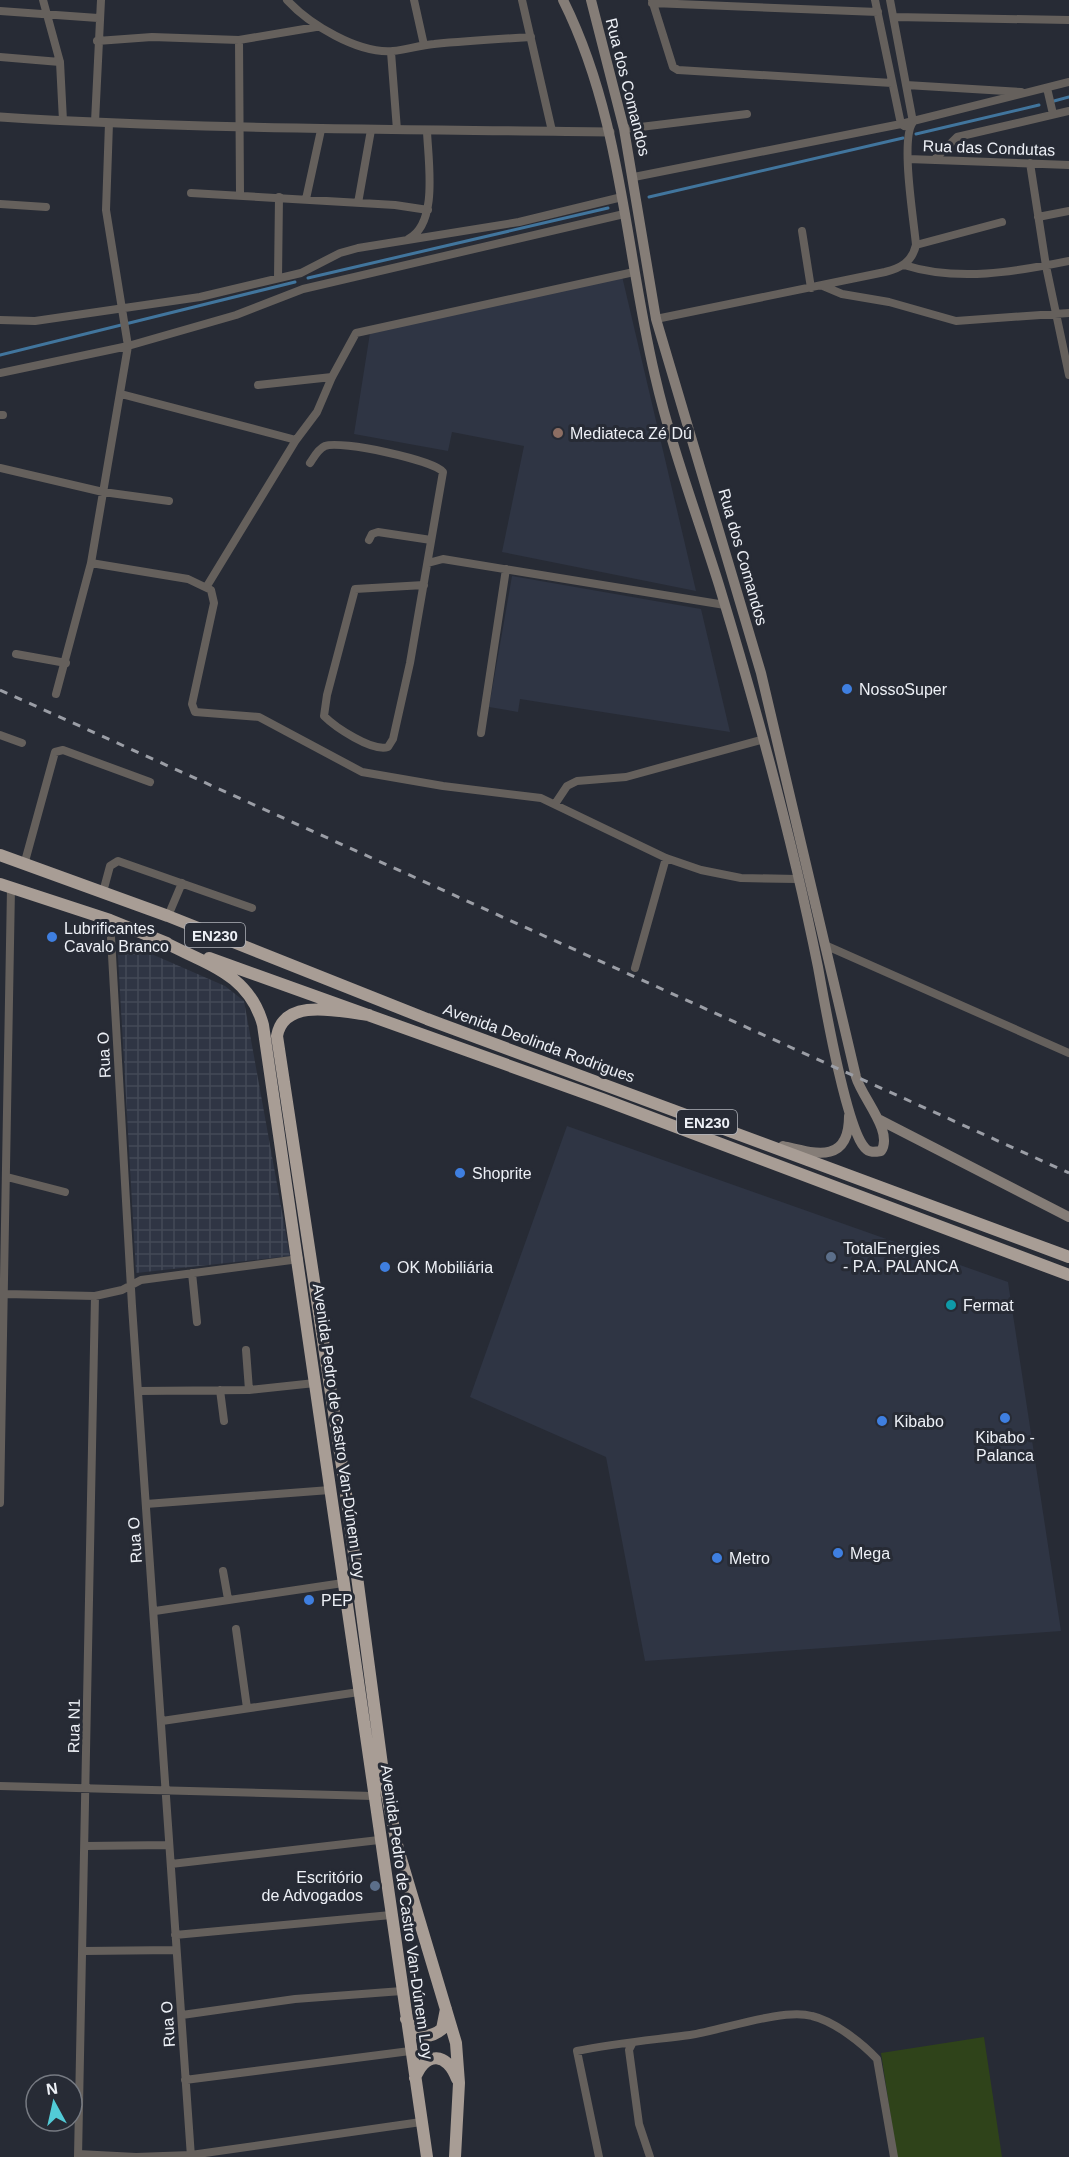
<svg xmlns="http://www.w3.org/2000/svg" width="1069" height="2157" font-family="Helvetica,sans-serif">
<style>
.built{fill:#2f3544}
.industrial{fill:url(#industrial-grid)}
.pitch{fill:#2f431a}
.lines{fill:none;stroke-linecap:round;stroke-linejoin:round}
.stream{stroke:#41759d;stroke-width:3}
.minor{stroke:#65605c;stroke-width:8}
.tertiary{stroke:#65605c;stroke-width:9}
.secondary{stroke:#857d77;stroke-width:10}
.trunk{stroke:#a89d95;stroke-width:12}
.rail{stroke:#9b9ea6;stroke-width:3;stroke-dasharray:8 8;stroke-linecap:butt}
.education-dot{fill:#8d6e63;stroke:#272b35;stroke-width:2}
.shop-dot{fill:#3f7fe0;stroke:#272b35;stroke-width:2}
.service-dot{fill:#5c6f8a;stroke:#272b35;stroke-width:2}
.culture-dot{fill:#0f9aa8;stroke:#272b35;stroke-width:2}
.labels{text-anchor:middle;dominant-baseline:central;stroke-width:6;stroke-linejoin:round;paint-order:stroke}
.shield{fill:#272b35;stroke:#b2b5bc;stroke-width:1.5}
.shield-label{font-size:15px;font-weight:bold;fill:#edf0f6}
.street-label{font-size:16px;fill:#edf0f6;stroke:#272b35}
.poi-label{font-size:16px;fill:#edf0f6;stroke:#272b35;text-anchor:start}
</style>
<defs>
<pattern id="industrial-grid" width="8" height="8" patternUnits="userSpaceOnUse" patternTransform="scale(1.5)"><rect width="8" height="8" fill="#2f3544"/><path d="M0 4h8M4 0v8" fill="none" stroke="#434956"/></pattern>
</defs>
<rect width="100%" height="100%" fill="#272b35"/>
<path class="built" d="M 622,276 L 696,591 L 502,552 L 524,446 L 452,432 L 448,451 L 354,434 L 370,333 Z
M 512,576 L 701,609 L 730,732 L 520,699 L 518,712 L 489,707 Z
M 567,1126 L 1008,1282 L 1061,1631 L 645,1661 L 606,1457 L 470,1397 Z"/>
<path class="industrial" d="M 117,939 L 225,986 L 244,1001 L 290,1256 L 136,1273 Z"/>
<path class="pitch" d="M 984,2037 L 1002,2157 L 897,2157 L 881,2053 Z"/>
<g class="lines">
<path class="stream" d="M 1054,101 L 1069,97
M 916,134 L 1039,105
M 649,197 L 903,138
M 308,278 L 608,208
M 0,355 L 295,282"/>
<path class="minor" d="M 43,0 L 60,62 L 63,121
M 287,0 C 309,24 358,54 393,51 C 406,50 420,45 434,44 C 466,41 498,39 531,37
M 414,0 L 424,45
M 522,0 L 552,131
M 652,0 L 673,67 L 678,70 L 892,83
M 875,0 L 901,124 L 904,126
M 652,3 L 878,12
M 0,11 L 98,18
M 894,17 L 1069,20
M 97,41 L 152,37 L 239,40
M 391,52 L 397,130
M 0,57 L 60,62
M 906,85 L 1021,92
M 1047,88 L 1053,114
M 95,122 L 101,0
M 624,129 L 747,114
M 908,159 L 1069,165
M 935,159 L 957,137 L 1069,111
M 1030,163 L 1046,266 L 1069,375
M 634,177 L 901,124 L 1069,82
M 191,193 L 395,205 L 428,210
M 240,194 L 239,40 L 316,27
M 306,199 L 321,130
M 358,203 L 371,130
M 0,204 L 46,207
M 1038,217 L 1069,211
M 802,231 L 811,288
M 408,239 C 439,224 428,160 427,131
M 916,245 L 1002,222
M 904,265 C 957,282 1015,272 1069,261
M 278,278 L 279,197
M 823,286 L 842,294 L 889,302 L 956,321 L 1069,313
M 656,319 L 885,272 C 901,268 912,262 916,245 C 914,221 900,139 913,122 L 890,0
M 0,320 L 35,321 L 200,297 L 301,273 L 340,253 L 358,248 L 519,222 L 622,197
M 0,373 L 128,346 L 236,315 L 303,289 L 624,214
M 258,385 L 332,377
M 121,394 L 296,440
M 0,415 L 3,415
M 310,463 C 314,457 318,449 325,446 C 341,440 433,460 443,472 L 410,663 L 393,739 L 388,747 C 372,752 335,727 324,716 L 327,695 L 355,589 L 424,585
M 0,468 L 103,492 L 169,501
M 369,540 L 372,534 L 378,532 L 431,540
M 91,563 L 188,579 L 211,590 L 214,603 L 192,704 L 195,712 L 259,717 L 362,772 L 443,786 L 541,798 L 666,858 L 701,870 L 741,878 L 797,879
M 428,563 L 443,559 L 725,605
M 207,586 L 296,440 L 317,412 L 332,377 L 356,333 L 634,272
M 16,654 L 66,663
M 56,694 L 91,563 L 128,346 L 106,210 L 109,123
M 481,733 L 506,569
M 0,735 L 22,743
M 555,804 L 567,786 L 577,781 L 626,777 L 764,739
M 24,865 L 55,752 L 63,750 L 150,782
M 103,892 L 110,866 L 118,861 L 252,908
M 168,916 L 182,883
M 110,920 L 132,1306 L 191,2157
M 827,946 L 1069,1053
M 635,968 L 666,858
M 7,1177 L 65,1192
M 192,1273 L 197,1322
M 5,1294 L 95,1296 L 122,1290 L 141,1280 L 299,1259
M 246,1350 L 249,1390
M 220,1390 L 224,1421
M 139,1391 L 249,1390 L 315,1383
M 0,1503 L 11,888
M 146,1504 L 330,1490
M 223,1571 L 228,1599
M 155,1611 L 343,1583
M 236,1629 L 247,1708
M 162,1721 L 359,1692
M 0,1786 L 373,1796
M 86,1846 L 169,1845
M 171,1864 L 379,1840
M 175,1935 L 391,1915
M 84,1951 L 176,1950
M 182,2015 L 295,1999 L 402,1991
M 632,2044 L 629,2050 L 639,2124 L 650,2157
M 185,2080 L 410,2051
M 78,2154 L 136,2157 L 191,2155 L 421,2122
M 78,2157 L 95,1296
M 599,2157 L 577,2051 C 615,2043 652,2040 690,2035 C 723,2030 783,2008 812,2016 C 834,2021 862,2043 877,2059 L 894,2157"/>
<path class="tertiary" d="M 0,117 C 203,130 407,129 610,132"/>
<path class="secondary" d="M 563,0 C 622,118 625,250 655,376 C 671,446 697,515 719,585 C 757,710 792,838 818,967 C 824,1000 846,1128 865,1148 C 869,1153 875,1152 881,1151 C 894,1132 862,1098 856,1077 L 761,673 L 656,319 L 624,129 L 591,0
M 878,1119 L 1069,1217
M 783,1146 C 816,1154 849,1164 849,1116"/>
<path class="trunk" d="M 0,855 L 168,916 L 427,1019 L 1069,1257
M 0,884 L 110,920 L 167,943
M 162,941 C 205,964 249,973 263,1025 L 427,2157
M 209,958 L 602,1099 L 1069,1275
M 369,1015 C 342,1012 284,996 277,1036 L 345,1486 L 384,1780 L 398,1849 L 456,2043 L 459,2083 L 455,2157
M 406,2019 C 415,2034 426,2042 442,2029 L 446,2009
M 415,2078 C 426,2051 447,2052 457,2079"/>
<path class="rail" d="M 0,690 L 1069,1173"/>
</g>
<circle class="education-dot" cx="558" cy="433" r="6"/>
<g class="shop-dot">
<circle cx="847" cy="689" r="6"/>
<circle cx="52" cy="937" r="6"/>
<circle cx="460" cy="1173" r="6"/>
<circle cx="385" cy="1267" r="6"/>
<circle cx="1005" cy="1418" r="6"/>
<circle cx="882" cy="1421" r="6"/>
<circle cx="838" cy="1553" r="6"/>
<circle cx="717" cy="1558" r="6"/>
<circle cx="309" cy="1600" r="6"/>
</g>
<g class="service-dot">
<circle cx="831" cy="1257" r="6"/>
<circle cx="375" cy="1886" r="6"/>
</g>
<circle class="culture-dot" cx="951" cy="1305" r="6"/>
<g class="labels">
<g class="shield">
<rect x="185" y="923" width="60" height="24" rx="4.5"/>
<rect x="677" y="1110" width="60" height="24" rx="4.5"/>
</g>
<g class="shield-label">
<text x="215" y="935">EN230</text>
<text x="707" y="1122">EN230</text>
</g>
<g class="street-label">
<text transform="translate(628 87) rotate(76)">Rua dos Comandos</text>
<text transform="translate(989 148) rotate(2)">Rua das Condutas</text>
<text transform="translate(743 557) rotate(74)">Rua dos Comandos</text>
<text transform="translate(539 1043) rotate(20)">Avenida Deolinda Rodrigues</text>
<text transform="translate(104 1055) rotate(-93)">Rua O</text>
<text transform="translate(339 1431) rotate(82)">Avenida Pedro de Castro Van-Dúnem Loy</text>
<text transform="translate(135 1540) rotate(-94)">Rua O</text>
<text transform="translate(74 1726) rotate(-89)">Rua N1</text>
<text transform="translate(407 1912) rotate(82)">Avenida Pedro de Castro Van-Dúnem Loy</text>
<text transform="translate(168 2024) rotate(-94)">Rua O</text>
</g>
<g class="poi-label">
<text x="570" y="433">Mediateca Zé Dú</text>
<text x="859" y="689">NossoSuper</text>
<text x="64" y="928">Lubrificantes<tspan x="64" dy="18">Cavalo Branco</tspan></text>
<text x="472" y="1173">Shoprite</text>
<text x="843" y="1248">TotalEnergies<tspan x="843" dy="18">- P.A. PALANCA</tspan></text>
<text x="397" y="1267">OK Mobiliária</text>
<text x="963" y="1305">Fermat</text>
<text x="894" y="1421">Kibabo</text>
<text x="1005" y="1437" text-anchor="middle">Kibabo -<tspan x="1005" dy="18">Palanca</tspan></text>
<text x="850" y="1553">Mega</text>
<text x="729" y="1558">Metro</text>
<text x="321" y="1600">PEP</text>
<text x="363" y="1877" text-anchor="end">Escritório<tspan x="363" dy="18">de Advogados</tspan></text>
</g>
</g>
<g transform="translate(54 2103) rotate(352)"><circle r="28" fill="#272b35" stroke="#767a82" stroke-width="1.5"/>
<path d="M0-4.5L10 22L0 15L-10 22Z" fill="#52cbd7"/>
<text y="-9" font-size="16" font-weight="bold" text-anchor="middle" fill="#edf0f6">N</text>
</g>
</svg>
